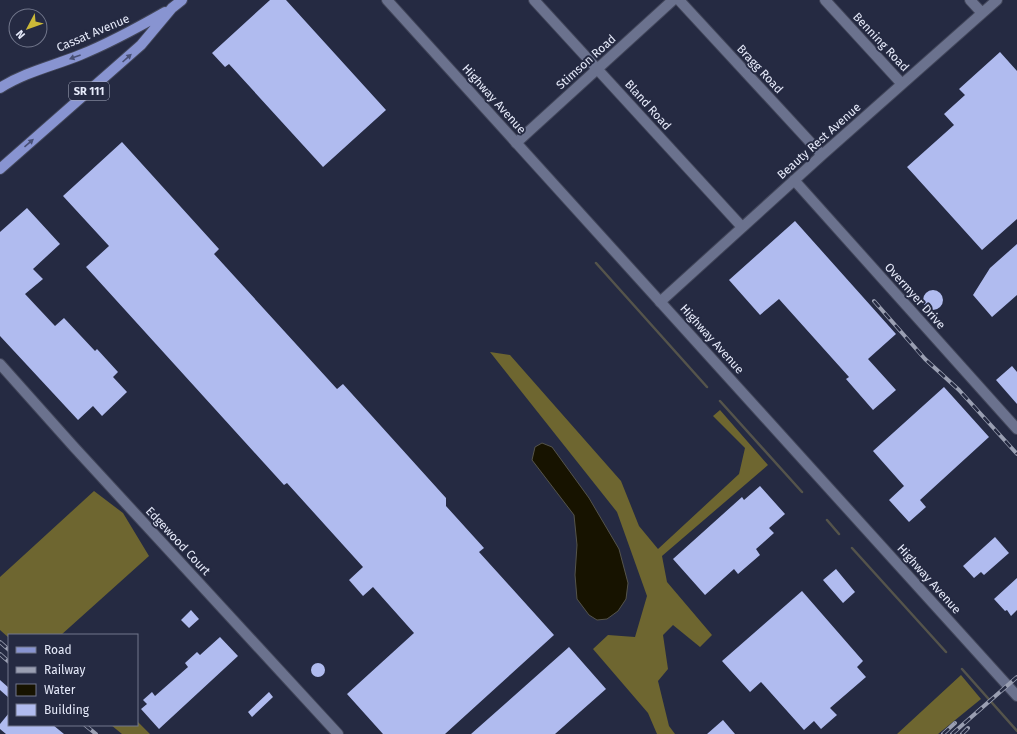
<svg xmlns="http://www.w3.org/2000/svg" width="1017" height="734" font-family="'Fira Sans',sans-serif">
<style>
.forest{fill:#6e6630}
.water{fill:#171300;stroke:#55544b}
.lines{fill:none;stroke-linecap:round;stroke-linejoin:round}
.stream{stroke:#55544b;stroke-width:2.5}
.building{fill:#b0bbef}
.minor-casing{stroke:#42465a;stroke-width:12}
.tertiary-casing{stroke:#42465a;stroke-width:12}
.primary-casing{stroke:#42465a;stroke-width:12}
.minor{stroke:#6b728e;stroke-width:10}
.tertiary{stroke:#6b728e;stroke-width:10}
.primary{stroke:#8894d1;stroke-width:10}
.rail-casing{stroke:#9a9fb2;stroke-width:4}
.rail{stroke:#252a42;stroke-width:2.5;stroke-dasharray:8;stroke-linecap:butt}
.oneway{fill:#484f74}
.labels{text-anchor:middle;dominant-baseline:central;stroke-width:4;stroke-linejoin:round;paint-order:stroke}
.shield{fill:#252a42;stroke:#acb0c3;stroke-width:1}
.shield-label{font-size:11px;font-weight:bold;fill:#e6eafa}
.street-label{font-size:12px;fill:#e6eafa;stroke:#252a42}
</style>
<rect width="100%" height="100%" fill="#252a42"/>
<path class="forest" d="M 490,352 L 510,355 L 621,481 L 639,526 L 658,549 L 739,474 L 745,448 L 713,416 L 720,410 L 768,465 L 662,556 L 667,582 L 712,635 L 700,647 L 673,625 L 663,635 L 668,669 L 658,681 L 669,726 L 675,734 L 657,734 L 648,713 L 593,649 L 608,635 L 635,637 L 647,596 L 617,512 Z
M 94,491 L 123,513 L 149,556 L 61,635 L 9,635 L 9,638 L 0,630 L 0,577 Z
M 961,675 L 981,699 L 938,734 L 897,734 Z
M 137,721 L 150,734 L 122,734 L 111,725 L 137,725 Z"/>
<path class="water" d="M 542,443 L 552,447 L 589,498 L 619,549 L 628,583 L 626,599 L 618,611 L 607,619 L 597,620 L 589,615 L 577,599 L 575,575 L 577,545 L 574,515 L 532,460 L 535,447 Z"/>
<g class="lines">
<path class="stream" d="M 596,263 L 707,387
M 720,401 L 802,492
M 827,520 L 839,534
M 852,548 L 946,652
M 962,669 L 1017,731"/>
</g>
<path class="building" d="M 270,0 L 286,0 L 386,110 L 323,167 L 229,64 L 225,67 L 212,53 Z
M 1000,52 L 1017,71 L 1017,219 L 982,250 L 907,167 L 954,125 L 944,114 L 965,95 L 959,89 Z
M 122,142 L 219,249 L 214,254 L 337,389 L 343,384 L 446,498 L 446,506 L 484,548 L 479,552 L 554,635 L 445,734 L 383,734 L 347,694 L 414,633 L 373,587 L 363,596 L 349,580 L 363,567 L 287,483 L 284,485 L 86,267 L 109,246 L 63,196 Z
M 27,208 L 60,244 L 33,269 L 43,279 L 25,294 L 55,326 L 64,318 L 95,351 L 97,349 L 118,372 L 113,377 L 127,392 L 102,416 L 93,406 L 78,420 L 0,336 L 0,232 Z
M 795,221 L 896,334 L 868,359 L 896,390 L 873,410 L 846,379 L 849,377 L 779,299 L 760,315 L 729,280 Z
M 1017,244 L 1017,295 L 992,317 L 973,295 L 990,268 Z
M923 300a10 10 0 1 1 20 0a10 10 0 1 1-20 0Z
M 1012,366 L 1017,372 L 1017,404 L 996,380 Z
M 944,387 L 989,437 L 920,500 L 926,507 L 909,522 L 889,500 L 904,486 L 873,451 Z
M 760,486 L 785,514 L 769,528 L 774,533 L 756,549 L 760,555 L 738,574 L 734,569 L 705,595 L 673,559 L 742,497 L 744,500 Z
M 995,537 L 1009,553 L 984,575 L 981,572 L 974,578 L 963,566 Z
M 836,569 L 855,592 L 843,603 L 823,580 Z
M 1017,578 L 1017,610 L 1011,616 L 1007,610 L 1005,611 L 994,599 Z
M 802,591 L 863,661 L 857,667 L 866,677 L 830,708 L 837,715 L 821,729 L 814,721 L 804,730 L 761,682 L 750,692 L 722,661 Z
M 191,610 L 199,619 L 189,628 L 181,620 Z
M 220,637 L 238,656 L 159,729 L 141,709 L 147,704 L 143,700 L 152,692 L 155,696 L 188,667 L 185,663 L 197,652 L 200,655 Z
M 569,647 L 606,689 L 555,734 L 471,734 Z
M311 670a7 7 0 1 1 14 0a7 7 0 1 1-14 0Z
M 0,680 L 9,688 L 9,698 L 0,690 Z
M 269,692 L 273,697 L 252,717 L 248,712 Z
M 9,713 L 9,725 L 53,725 L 64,734 L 6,734 L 0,729 L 0,724 Z
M 723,720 L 735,734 L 707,734 Z"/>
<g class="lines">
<defs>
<path id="minor" d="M 534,0 L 742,227
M 679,0 L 822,155
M 825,0 L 902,84
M 970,0 L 982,13
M 516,143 L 673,0
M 794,180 L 1017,429
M 660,302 L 822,155 L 997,0
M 0,364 L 74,447 L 338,734"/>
<path id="tertiary" d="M 387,0 L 1017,696"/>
<path id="primary" d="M 0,88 C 25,72 53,66 80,55 C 110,43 137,28 165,12
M 0,169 L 141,45 L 172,8 L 182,0"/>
</defs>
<use href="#minor" class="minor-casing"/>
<use href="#tertiary" class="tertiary-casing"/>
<use href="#primary" class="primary-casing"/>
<use href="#minor" class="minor"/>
<use href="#tertiary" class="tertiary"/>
<use href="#primary" class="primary"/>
<defs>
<path id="rail" d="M 874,301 L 925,359 L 959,390 L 1017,454
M 0,642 L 9,650
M 0,654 L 9,662
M 85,725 L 96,734
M 943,734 L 955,723
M 952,734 L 1017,677
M 962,734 L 968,728"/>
</defs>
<use href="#rail" class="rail-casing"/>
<use href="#rail" class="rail"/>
</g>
<defs><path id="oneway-solid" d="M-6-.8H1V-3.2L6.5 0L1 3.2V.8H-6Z"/></defs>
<g class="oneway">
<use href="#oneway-solid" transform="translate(75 57) rotate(160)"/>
<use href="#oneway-solid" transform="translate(127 58) rotate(-42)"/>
<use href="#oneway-solid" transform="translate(29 143) rotate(-41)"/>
</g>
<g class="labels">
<rect class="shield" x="69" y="82" width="40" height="18" rx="3"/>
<g class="shield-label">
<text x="89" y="91">SR 111</text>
</g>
<g class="street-label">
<text transform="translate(93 33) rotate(-23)">Cassat Avenue</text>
<text transform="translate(881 42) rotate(47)">Benning Road</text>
<text transform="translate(586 62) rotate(-42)">Stimson Road</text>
<text transform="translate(760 69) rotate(47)">Bragg Road</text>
<text transform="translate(494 99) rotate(48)">Highway Avenue</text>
<text transform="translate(648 105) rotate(48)">Bland Road</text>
<text transform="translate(819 141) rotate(-42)">Beauty Rest Avenue</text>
<text transform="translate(915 296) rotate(48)">Overmyer Drive</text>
<text transform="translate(712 339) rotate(48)">Highway Avenue</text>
<text transform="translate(178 541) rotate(47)">Edgewood Court</text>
<text transform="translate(929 579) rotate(48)">Highway Avenue</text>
</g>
</g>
<rect x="8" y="634" width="130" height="92" fill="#252a42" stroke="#72778c"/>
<rect x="16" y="647" width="20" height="6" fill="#8894d1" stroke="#72778c"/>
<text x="44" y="654" font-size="12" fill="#e6eafa">Road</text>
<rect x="16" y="667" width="20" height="6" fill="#9a9fb2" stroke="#72778c"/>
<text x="44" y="674" font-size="12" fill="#e6eafa">Railway</text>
<rect x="16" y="684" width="20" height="12" fill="#171300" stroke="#72778c"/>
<text x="44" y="694" font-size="12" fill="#e6eafa">Water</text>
<rect x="16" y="704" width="20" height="12" fill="#b0bbef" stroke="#72778c"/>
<text x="44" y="714" font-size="12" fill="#e6eafa">Building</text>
<g transform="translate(28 28) rotate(229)"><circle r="19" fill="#252a42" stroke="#72778c"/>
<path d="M0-3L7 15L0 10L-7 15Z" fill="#ccb938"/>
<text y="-6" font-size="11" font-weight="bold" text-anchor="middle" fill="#e6eafa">N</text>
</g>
</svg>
